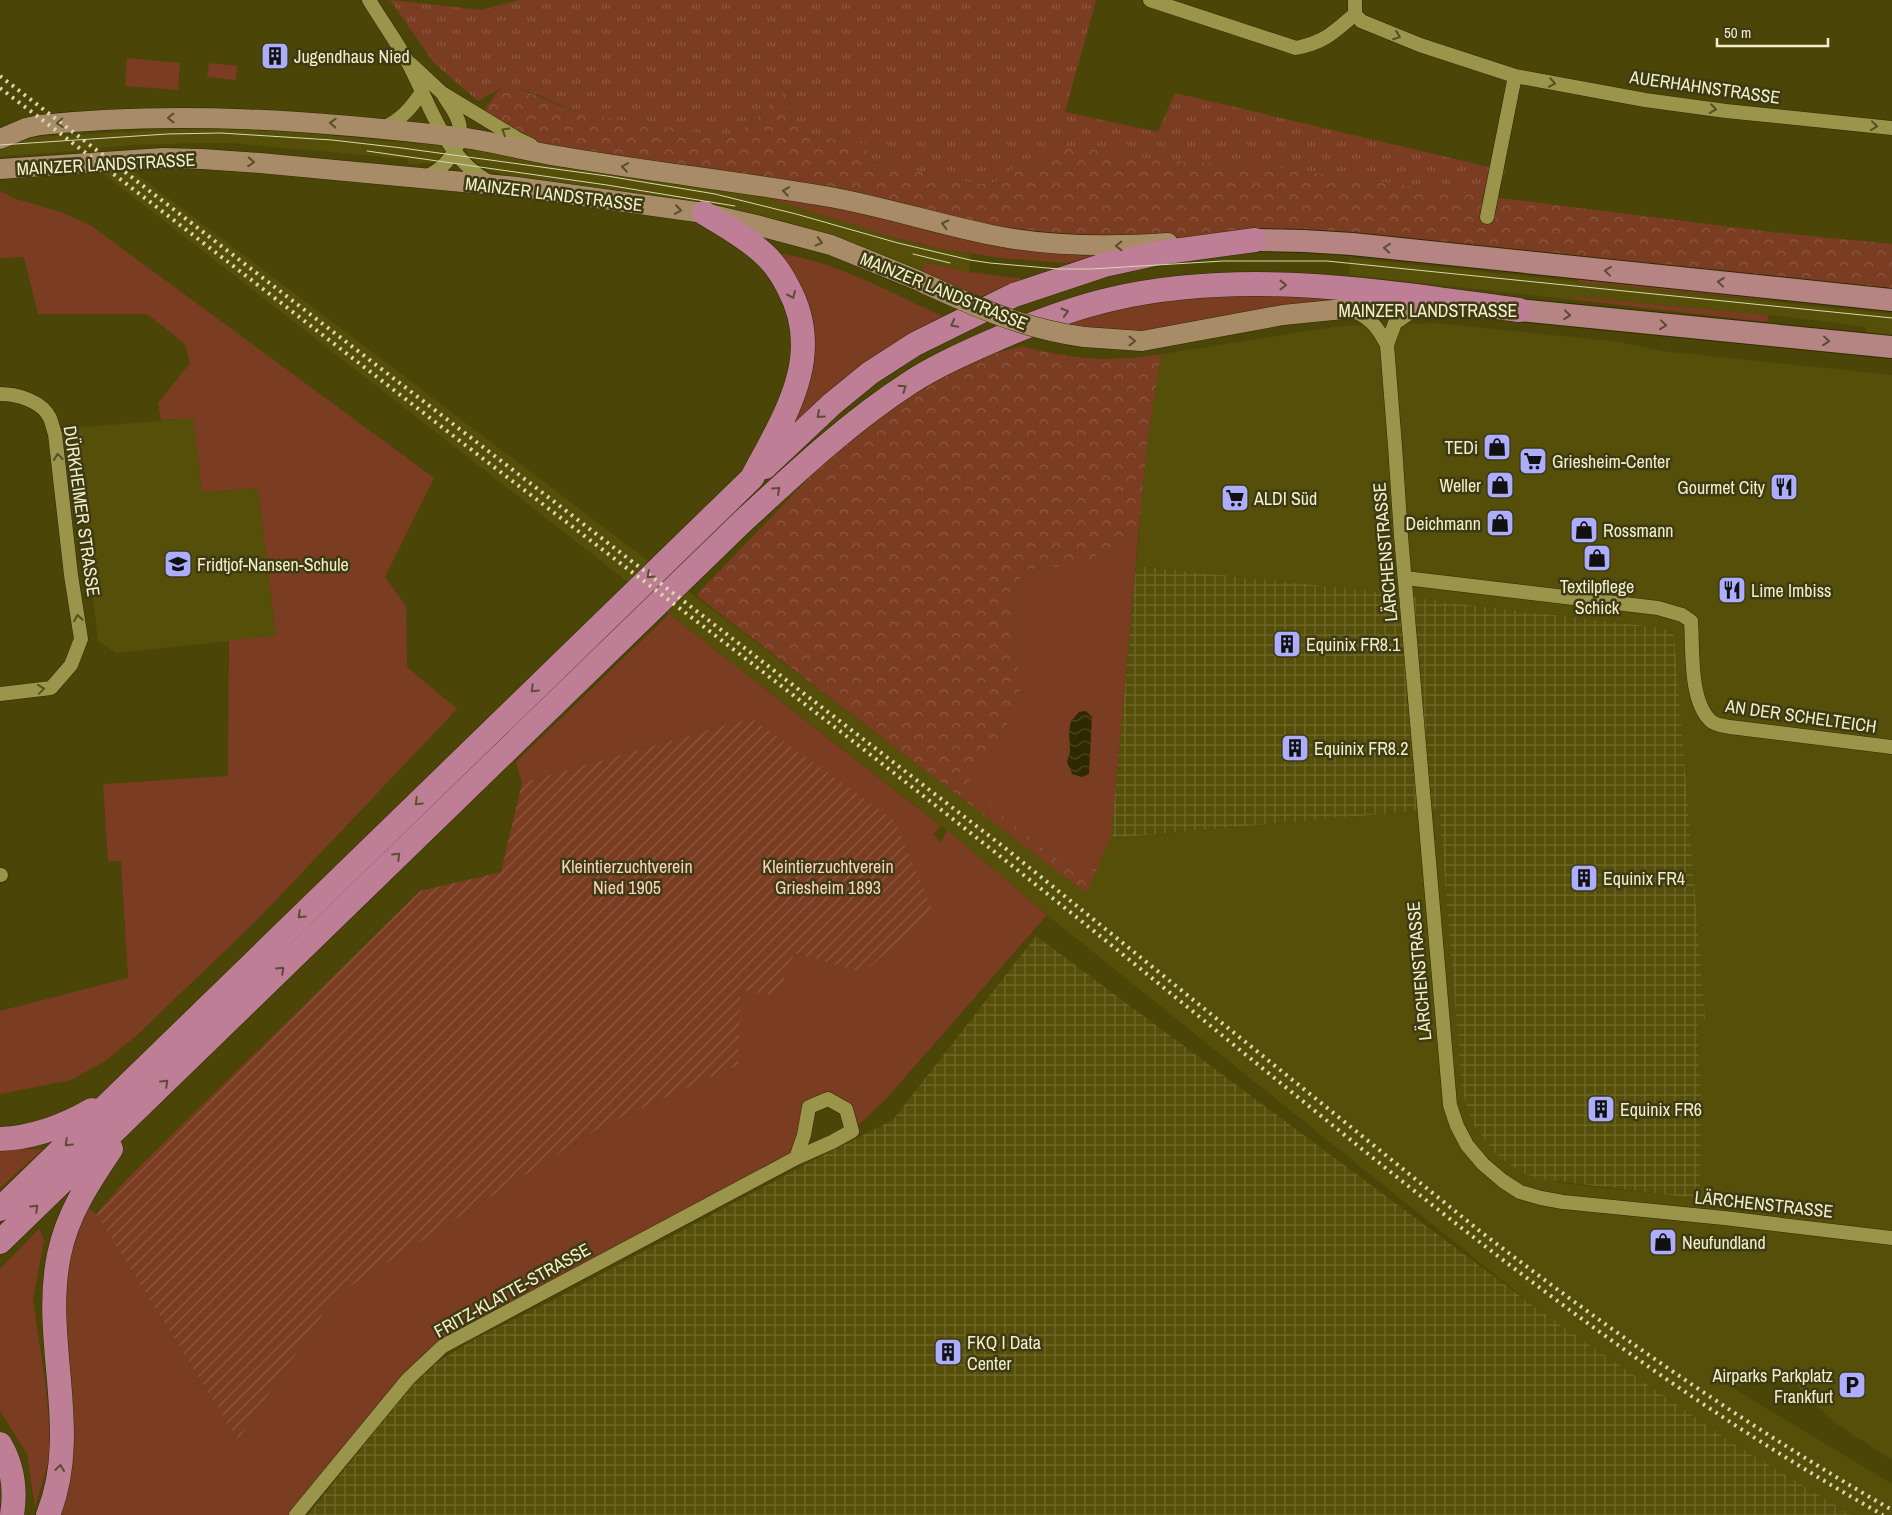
<svg xmlns="http://www.w3.org/2000/svg" width="1892" height="1515" font-family="'Archivo Narrow',sans-serif">
<style>
.built{fill:#564f0a}
.industrial{fill:url(#industrial-grid)}
.grass{fill:#7b3d22}
.forest{fill:url(#forest-crowns)}
.park{fill:url(#park-tufts)}
.garden{fill:url(#garden-furrows)}
.water{fill:url(#water-waves)}
.lines{fill:none;stroke-linecap:round;stroke-linejoin:round}
.minor-casing{stroke:#2f2b03;stroke-width:15}
.secondary-casing{stroke:#2f2b03;stroke-width:21}
.primary-casing{stroke:#2f2b03;stroke-width:24}
.trunk-casing{stroke:#2f2b03;stroke-width:25}
.minor{stroke:#9b944b;stroke-width:14}
.secondary{stroke:#a88c67;stroke-width:20}
.primary{stroke:#b58483;stroke-width:22}
.trunk{stroke:#be7e96;stroke-width:24}
.tram{stroke:#dad7ae;stroke-width:1}
.rail{stroke:#dad7ae;stroke-width:4;stroke-dasharray:2.5 5;stroke-linecap:butt}
.secondary-bridge-casing{stroke:#2f2b03;stroke-width:21;stroke-linecap:butt}
.secondary-bridge{stroke:#a88c67;stroke-width:20}
.oneway{stroke:#555021}
.oneway2{stroke:#584e28}
.oneway3{stroke:#5c4c2f}
.oneway4{stroke:#5e4b34}
.labels{text-anchor:middle;dominant-baseline:central;stroke-width:5;stroke-linejoin:round;paint-order:stroke}
.poi-label{font-size:18px;fill:#f2efca;stroke:#3e3a13;text-anchor:start}
.street-label{font-size:18px;fill:#f2efca;stroke:#3e3a13}
.park-label{font-size:18px;fill:#fbd1c1;stroke:#3e3a13}
</style>
<defs>
<pattern id="industrial-grid" width="8" height="8" patternUnits="userSpaceOnUse" patternTransform="scale(1.25)"><rect width="8" height="8" fill="#564f0a"/><path d="M0 4h8M4 0v8" fill="none" stroke="#6f692c"/></pattern>
<pattern id="forest-crowns" width="20" height="18" patternUnits="userSpaceOnUse" patternTransform="scale(1.25)"><rect width="20" height="18" fill="#7b3d22"/><path d="M2 6a3 3 0 1 1 6 0M12 15a3 3 0 1 1 6 0" fill="none" stroke="#8e5941"/></pattern>
<pattern id="park-tufts" width="24" height="20" patternUnits="userSpaceOnUse" patternTransform="scale(1.25)"><rect width="24" height="20" fill="#7b3d22"/><path d="M3 7l-1-3M5 7V3M7 7l1-3M15 17l-1-3M17 17v-4M19 17l1-3" fill="none" stroke="#8e5941"/></pattern>
<pattern id="garden-furrows" width="10" height="10" patternUnits="userSpaceOnUse" patternTransform="scale(1.25)"><rect width="10" height="10" fill="#7b3d22"/><path d="M-1 1l2-2M0 10L10 0M9 11l2-2" fill="none" stroke="#8e5941"/></pattern>
<pattern id="water-waves" width="16" height="10" patternUnits="userSpaceOnUse" patternTransform="scale(1.25)"><rect width="16" height="10" fill="#2e2900"/><path d="M0 5q4-4 8 0t8 0" fill="none" stroke="#4d4824"/></pattern>
</defs>
<rect width="100%" height="100%" fill="#4b4508"/>
<path class="built" d="M 180,129 L 234,129 L 293,132 L 418,144 L 418,138 L 437,143 L 445,151 L 445,155 L 435,163 L 408,164 L 407,159 L 229,143 L 199,143 L 130,145 L 51,153 L 0,156 L 0,147 L 15,138 Z
M 467,145 L 748,190 L 747,194 L 764,197 L 856,225 L 883,235 L 927,246 L 971,254 L 969,272 L 926,263 L 919,274 L 844,241 L 795,224 L 751,213 L 713,206 L 503,175 L 489,170 L 476,162 L 467,153 Z
M 130,169 L 1086,892 L 1111,838 L 1439,809 L 1462,1088 L 1474,1126 L 1496,1154 L 1525,1174 L 1561,1183 L 1685,1197 L 1700,1194 L 1701,1096 L 1674,635 L 1663,628 L 1444,602 L 1390,593 L 1136,566 L 1148,437 L 1161,354 L 1340,326 L 1435,323 L 1620,342 L 1662,351 L 1892,375 L 1892,1460 L 1835,1423 L 1805,1395 L 1783,1368 L 1733,1388 L 1892,1484 L 1892,1515 L 1852,1515 L 1734,1444 L 1539,1310 L 1047,915 L 947,830 L 101,172 Z
M 1350,258 L 1892,314 L 1892,335 L 1866,333 L 1866,327 L 1781,316 L 1576,297 L 1576,300 L 1349,275 Z
M 193,418 L 202,492 L 258,488 L 276,636 L 116,653 L 98,641 L 73,428 Z"/>
<path class="industrial" d="M 1136,566 L 1390,593 L 1444,602 L 1663,628 L 1674,635 L 1705,1019 L 1697,1025 L 1701,1096 L 1700,1195 L 1685,1197 L 1540,1179 L 1525,1174 L 1510,1165 L 1496,1154 L 1474,1126 L 1467,1107 L 1462,1088 L 1439,809 L 1111,838 Z
M 1036,936 L 1539,1310 L 1734,1444 L 1852,1515 L 308,1515 L 404,1394 L 430,1367 L 471,1341 L 553,1300 L 810,1162 L 893,1120 Z"/>
<path class="grass" d="M 127,58 L 180,63 L 178,90 L 125,86 Z
M 209,63 L 237,66 L 236,80 L 207,77 Z
M 748,190 L 1100,255 L 1065,263 L 1002,258 L 943,249 L 883,235 L 856,225 L 764,197 L 747,194 Z
M 0,191 L 13,198 L 61,212 L 90,225 L 434,478 L 385,577 L 406,606 L 407,667 L 457,709 L 257,920 L 136,1036 L 105,1061 L 71,1080 L 0,1094 L 0,1011 L 128,978 L 121,861 L 108,861 L 103,784 L 228,776 L 229,640 L 276,636 L 258,488 L 202,492 L 193,418 L 161,420 L 158,403 L 190,363 L 185,344 L 147,314 L 38,314 L 24,257 L 0,258 Z
M 785,254 C 842,265 892,293 944,317 C 910,335 876,353 846,377 C 826,393 808,411 789,429 L 808,378 L 776,255 Z
M 926,263 L 969,272 L 1024,279 L 979,297 L 921,271 Z
M 1578,279 L 1770,294 L 1769,300 L 1578,282 Z
M 1253,294 L 1349,300 L 1140,331 L 1115,331 L 1055,323 L 1168,300 Z
M 1576,297 L 1768,315 L 1767,322 L 1576,300 Z
M 1139,528 L 1111,838 L 1085,882 L 965,785 L 1022,702 L 1011,617 L 1022,570 L 1083,565 Z
M 669,614 L 941,826 L 933,834 L 941,842 L 947,830 L 1047,915 L 885,1100 L 852,1131 L 846,1108 L 828,1099 L 809,1107 L 796,1158 L 443,1346 L 296,1515 L 63,1515 L 58,1483 L 55,1308 L 79,1199 L 96,1214 L 238,1440 L 335,1296 L 602,1126 L 737,1065 L 741,989 L 794,953 L 863,973 L 751,718 L 522,783 L 516,762 Z
M 43,1149 L 0,1188 L 0,1150 Z
M 39,1229 L 44,1240 L 33,1299 L 46,1388 L 51,1454 L 35,1507 L 27,1454 L 0,1411 L 0,1269 Z"/>
<path class="forest" d="M 506,87 L 516,87 L 570,110 L 732,138 L 756,119 L 773,101 L 788,90 L 790,107 L 807,135 L 869,144 L 865,161 L 980,184 C 1001,184 1000,173 1016,168 C 1026,164 1038,164 1048,163 L 1065,112 L 1152,159 L 1289,169 L 1492,197 L 1781,233 L 1892,244 L 1892,300 L 1436,252 L 1082,246 L 562,157 L 480,116 L 498,91 Z
M 1022,346 C 1070,359 1111,363 1161,354 L 1148,437 L 1139,528 L 1083,565 L 1022,570 L 1011,617 L 1022,702 L 966,785 L 1085,882 L 1111,838 L 1086,893 L 698,597 L 698,593 L 828,458 L 917,388 L 968,361 Z"/>
<path class="park" d="M 390,0 L 481,10 L 519,0 L 1096,0 L 1065,112 L 1158,132 L 1175,93 L 1506,171 L 1492,197 L 1289,169 L 1152,159 L 1056,144 L 1048,163 C 1038,164 1026,164 1016,168 C 1000,173 1001,185 980,184 L 865,161 L 868,144 L 807,135 C 793,118 791,112 788,90 L 773,101 L 756,119 L 732,138 L 584,114 C 564,109 523,84 507,87 C 497,89 487,96 478,101 L 434,63 Z"/>
<path class="garden" d="M 751,718 L 894,820 L 933,911 L 863,973 L 794,953 L 777,996 L 741,990 L 738,1065 L 602,1126 L 335,1296 L 238,1440 L 96,1214 L 129,1177 L 420,891 L 501,872 L 522,783 Z"/>
<path class="water" d="M 1086,711 L 1092,717 L 1089,774 L 1082,777 L 1072,774 L 1067,762 L 1070,751 L 1069,731 L 1071,721 L 1079,712 Z"/>
<g class="lines">
<defs>
<path id="minor" d="M 369,0 C 381,20 395,39 406,59 C 430,103 443,156 489,182
M 1150,0 L 1296,48 C 1325,42 1333,33 1355,14
M 1355,14 L 1361,21 L 1420,45 L 1515,76 L 1645,100 L 1726,111 L 1892,128
M 1355,14 L 1355,0
M 411,64 L 442,93 L 518,139 L 531,145
M 383,128 C 401,120 411,108 422,92
M 423,178 C 443,170 465,148 459,123 C 457,114 449,104 444,96
M 1487,217 L 1515,76
M 1349,309 C 1370,317 1377,326 1387,345
M 1419,310 L 1411,312 L 1395,323 L 1387,345 L 1395,446 L 1401,536 L 1450,1105 L 1457,1126 L 1467,1145 L 1483,1164 L 1503,1181 L 1520,1192 L 1541,1198 L 1563,1202 L 1724,1218 L 1892,1238
M 0,394 C 17,394 42,401 50,418 C 52,423 53,429 55,434 L 71,575 L 81,639 L 71,665 L 51,688 L 0,694
M 1405,578 L 1658,608 L 1682,615 L 1691,621 C 1693,649 1689,701 1711,721 C 1715,725 1724,726 1730,727 L 1892,747
M 0,875 L 1,875
M 828,1099 L 846,1109 L 852,1131 L 832,1142 L 796,1158 L 804,1135 L 809,1107 Z
M 296,1515 L 408,1379 L 443,1346 L 796,1158"/>
<path id="secondary" d="M 0,139 L 26,128 L 40,125 C 179,110 319,121 457,137 C 493,141 528,152 564,157 C 652,172 742,182 830,197 C 885,207 937,224 992,235 C 1050,247 1109,247 1168,243
M 0,169 L 163,158 L 202,159 L 260,163 L 517,187 L 704,213 L 756,225 L 831,245 L 917,280
M 1084,337 L 1142,341 L 1283,315 L 1363,307 L 1434,306"/>
<path id="primary" d="M 1255,240 L 1304,241 L 1352,244 L 1892,300
M 1519,310 L 1892,347"/>
<path id="trunk" d="M 765,467 L 832,404 L 870,373 L 915,344 L 1014,295 L 1104,265 L 1159,253 L 1255,240
M 0,1139 C 32,1138 64,1126 92,1110
M 0,1209 L 752,478 C 784,417 826,356 788,287 C 782,275 774,263 764,254 C 746,237 725,226 704,213
M 0,1242 L 741,523 C 795,473 849,422 911,382 C 939,364 970,351 999,338 C 1036,322 1073,308 1112,299 C 1247,268 1385,292 1519,310
M 0,1444 C 13,1466 16,1490 12,1515
M 48,1515 C 82,1431 41,1341 59,1255 C 67,1215 88,1183 111,1149"/>
</defs>
<use href="#minor" class="minor-casing"/>
<use href="#secondary" class="secondary-casing"/>
<use href="#primary" class="primary-casing"/>
<use href="#trunk" class="trunk-casing"/>
<use href="#minor" class="minor"/>
<use href="#secondary" class="secondary"/>
<use href="#primary" class="primary"/>
<use href="#trunk" class="trunk"/>
<path class="tram" d="M 0,145 L 167,134 L 221,133 L 332,140 L 402,148 L 607,176 L 715,194 L 796,214 L 898,243 L 970,260 L 990,263 L 1059,269 L 1091,269 L 1223,261 L 1327,261 L 1892,318
M 367,151 L 607,185 L 735,206
M 913,254 L 950,263"/>
<path class="rail" d="M 0,76 L 1005,848 L 1481,1232 C 1613,1333 1748,1427 1892,1510
M 0,88 C 165,212 327,339 490,464 C 679,608 869,751 1055,900 C 1324,1114 1582,1346 1883,1515"/>
<defs>
<path id="secondary-bridge" d="M 917,280 C 974,306 1020,328 1084,337"/>
</defs>
<use href="#secondary-bridge" class="secondary-bridge-casing"/>
<use href="#secondary-bridge" class="secondary-bridge"/>
</g>
<defs><path id="oneway-chevron" d="M-2-3.5L2.5 0L-2 3.5" fill="none" stroke-width="1.6" stroke-linecap="round" stroke-linejoin="round" transform="scale(1.25)"/></defs>
<g class="oneway">
<use href="#oneway-chevron" transform="translate(1397 36) rotate(21)"/>
<use href="#oneway-chevron" transform="translate(1552 83) rotate(11)"/>
<use href="#oneway-chevron" transform="translate(1713 109) rotate(8)"/>
<use href="#oneway-chevron" transform="translate(1874 126) rotate(6)"/>
<use href="#oneway-chevron" transform="translate(505 131) rotate(-149)"/>
<use href="#oneway-chevron" transform="translate(58 457) rotate(-96)"/>
<use href="#oneway-chevron" transform="translate(78 618) rotate(-99)"/>
<use href="#oneway-chevron" transform="translate(41 689) rotate(-7)"/>
</g>
<g class="oneway2">
<use href="#oneway-chevron" transform="translate(171 118) rotate(179)"/>
<use href="#oneway-chevron" transform="translate(60 123) rotate(176)"/>
<use href="#oneway-chevron" transform="translate(333 123) rotate(-177)"/>
<use href="#oneway-chevron" transform="translate(251 162) rotate(4)"/>
<use href="#oneway-chevron" transform="translate(625 167) rotate(-172)"/>
<use href="#oneway-chevron" transform="translate(786 191) rotate(-171)"/>
<use href="#oneway-chevron" transform="translate(678 210) rotate(8)"/>
<use href="#oneway-chevron" transform="translate(945 224) rotate(-166)"/>
<use href="#oneway-chevron" transform="translate(819 242) rotate(15)"/>
<use href="#oneway-chevron" transform="translate(1119 246) rotate(179)"/>
<use href="#oneway-chevron" transform="translate(1132 341)"/>
</g>
<g class="oneway3">
<use href="#oneway-chevron" transform="translate(1387 248) rotate(-175)"/>
<use href="#oneway-chevron" transform="translate(1608 271) rotate(-174)"/>
<use href="#oneway-chevron" transform="translate(1721 282) rotate(-174)"/>
<use href="#oneway-chevron" transform="translate(1567 315) rotate(6)"/>
<use href="#oneway-chevron" transform="translate(1663 325) rotate(6)"/>
<use href="#oneway-chevron" transform="translate(1826 341) rotate(6)"/>
</g>
<g class="oneway4">
<use href="#oneway-chevron" transform="translate(1283 285)"/>
<use href="#oneway-chevron" transform="translate(792 295) rotate(66)"/>
<use href="#oneway-chevron" transform="translate(1065 312) rotate(-16)"/>
<use href="#oneway-chevron" transform="translate(954 324) rotate(153)"/>
<use href="#oneway-chevron" transform="translate(903 388) rotate(-35)"/>
<use href="#oneway-chevron" transform="translate(820 415) rotate(138)"/>
<use href="#oneway-chevron" transform="translate(777 490) rotate(-42)"/>
<use href="#oneway-chevron" transform="translate(650 575) rotate(136)"/>
<use href="#oneway-chevron" transform="translate(534 689) rotate(136)"/>
<use href="#oneway-chevron" transform="translate(418 802) rotate(136)"/>
<use href="#oneway-chevron" transform="translate(397 856) rotate(-44)"/>
<use href="#oneway-chevron" transform="translate(301 915) rotate(136)"/>
<use href="#oneway-chevron" transform="translate(281 970) rotate(-44)"/>
<use href="#oneway-chevron" transform="translate(165 1083) rotate(-44)"/>
<use href="#oneway-chevron" transform="translate(68 1143) rotate(136)"/>
<use href="#oneway-chevron" transform="translate(35 1208) rotate(-44)"/>
<use href="#oneway-chevron" transform="translate(60 1468) rotate(-83)"/>
</g>
<defs>
<symbol id="building-square" viewBox="-11 -11 22 22"><rect x="-9" y="-9" width="18" height="18" rx="4" fill="#adaefb" stroke="#3e3a13"/><path d="M-4-6H4V6H1V3H-1V6H-4ZM-2.5-4.3h1.7v1.8h-1.7ZM.8-4.3h1.7v1.8H.8ZM-2.5-1h1.7V.8h-1.7ZM.8-1h1.7V.8H.8Z" fill="#111"/></symbol>
<symbol id="shop-square" viewBox="-11 -11 22 22"><rect x="-9" y="-9" width="18" height="18" rx="4" fill="#adaefb" stroke="#3e3a13"/><path d="M-5-2.5h2.3a2.7 3.5 0 0 1 5.4 0H5L5.5 6h-11ZM-1.5-2.5h3a1.5 2.3 0 0 0-3 0Z" fill="#111"/></symbol>
<symbol id="supermarket-square" viewBox="-11 -11 22 22"><rect x="-9" y="-9" width="18" height="18" rx="4" fill="#adaefb" stroke="#3e3a13"/><path d="M-6-5.5h2.5l.6 2H6L4.5 2H-2.5L-4.4-4H-6ZM-1.5 3.2a1.3 1.3 0 1 0 .1 0ZM3 3.2a1.3 1.3 0 1 0 .1 0Z" fill="#111"/></symbol>
<symbol id="restaurant-square" viewBox="-11 -11 22 22"><rect x="-9" y="-9" width="18" height="18" rx="4" fill="#adaefb" stroke="#3e3a13"/><path d="M-5-6h1v4h1v-4h1v4h1v-4h1v5L-1.5 .5V6h-2V.5L-5-1ZM5-6V6H3V1.5H1.5Q1.5-4 5-6Z" fill="#111"/></symbol>
<symbol id="school-square" viewBox="-11 -11 22 22"><rect x="-9" y="-9" width="18" height="18" rx="4" fill="#adaefb" stroke="#3e3a13"/><path d="M0-5L7-2L0 1L-7-2ZM-4 1L0 2.5L4 1V4Q0 6-4 4Z" fill="#111"/></symbol>
<symbol id="parking-square" viewBox="-11 -11 22 22"><rect x="-9" y="-9" width="18" height="18" rx="4" fill="#adaefb" stroke="#3e3a13"/><path d="M-3.5-5.5H1a3.5 3.5 0 0 1 0 7H-1V5.5H-3.5ZM-1-3.4V-.6H.8a1.4 1.4 0 0 0 0-2.8Z" fill="#111"/></symbol>
</defs>
<g fill-rule="evenodd">
<use href="#building-square" x="259" y="40" width="32" height="32"/>
<use href="#shop-square" x="1481" y="431" width="32" height="32"/>
<use href="#supermarket-square" x="1517" y="445" width="32" height="32"/>
<use href="#shop-square" x="1484" y="469" width="32" height="32"/>
<use href="#restaurant-square" x="1768" y="471" width="32" height="32"/>
<use href="#supermarket-square" x="1219" y="482" width="32" height="32"/>
<use href="#shop-square" x="1484" y="507" width="32" height="32"/>
<use href="#shop-square" x="1568" y="514" width="32" height="32"/>
<use href="#shop-square" x="1581" y="542" width="32" height="32"/>
<use href="#school-square" x="162" y="548" width="32" height="32"/>
<use href="#restaurant-square" x="1716" y="574" width="32" height="32"/>
<use href="#building-square" x="1271" y="628" width="32" height="32"/>
<use href="#building-square" x="1279" y="732" width="32" height="32"/>
<use href="#building-square" x="1568" y="862" width="32" height="32"/>
<use href="#building-square" x="1585" y="1093" width="32" height="32"/>
<use href="#shop-square" x="1647" y="1226" width="32" height="32"/>
<use href="#building-square" x="932" y="1336" width="32" height="32"/>
<use href="#parking-square" x="1836" y="1369" width="32" height="32"/>
</g>
<g class="labels">
<g class="poi-label">
<text x="294" y="56">Jugendhaus Nied</text>
<text x="1478" y="447" text-anchor="end">TEDi</text>
<text x="1552" y="461">Griesheim-Center</text>
<text x="1481" y="485" text-anchor="end">Weller</text>
<text x="1765" y="487" text-anchor="end">Gourmet City</text>
<text x="1254" y="498">ALDI Süd</text>
<text x="1481" y="523" text-anchor="end">Deichmann</text>
<text x="1603" y="530">Rossmann</text>
<text x="197" y="564">Fridtjof-Nansen-Schule</text>
<text x="1597" y="586" text-anchor="middle">Textilpflege<tspan x="1597" dy="21">Schick</tspan></text>
<text x="1751" y="590">Lime Imbiss</text>
<text x="1306" y="644">Equinix FR8.1</text>
<text x="1314" y="748">Equinix FR8.2</text>
<text x="1603" y="878">Equinix FR4</text>
<text x="1620" y="1109">Equinix FR6</text>
<text x="1682" y="1242">Neufundland</text>
<text x="967" y="1342">FKQ I Data<tspan x="967" dy="21">Center</tspan></text>
<text x="1833" y="1375" text-anchor="end">Airparks Parkplatz<tspan x="1833" dy="21">Frankfurt</tspan></text>
</g>
<g class="street-label">
<text transform="translate(1705 87) rotate(8)">AUERHAHNSTRASSE</text>
<text transform="translate(106 164) rotate(-3)">MAINZER LANDSTRASSE</text>
<text transform="translate(554 194) rotate(7)">MAINZER LANDSTRASSE</text>
<text transform="translate(944 291) rotate(22)">MAINZER LANDSTRASSE</text>
<text x="1428" y="310">MAINZER LANDSTRASSE</text>
<text transform="translate(82 511) rotate(82)">DÜRKHEIMER STRASSE</text>
<text transform="translate(1385 552) rotate(-95)">LÄRCHENSTRASSE</text>
<text transform="translate(1801 716) rotate(8)">AN DER SCHELTEICH</text>
<text transform="translate(1419 971) rotate(-95)">LÄRCHENSTRASSE</text>
<text transform="translate(1764 1204) rotate(6)">LÄRCHENSTRASSE</text>
<text transform="translate(512 1290) rotate(-29)">FRITZ-KLATTE-STRASSE</text>
</g>
<g class="park-label">
<text x="627" y="866">Kleintierzuchtverein<tspan x="627" dy="21">Nied 1905</tspan></text>
<text x="828" y="866">Kleintierzuchtverein<tspan x="828" dy="21">Griesheim 1893</tspan></text>
</g>
</g>
<path d="M1717 38v8h111v-8" fill="none" stroke="#f2efca" stroke-width="2.5"/>
<text x="1724" y="38" font-size="15" fill="#f2efca" stroke="#3e3a13" stroke-width="4" paint-order="stroke">50 m</text>
</svg>
